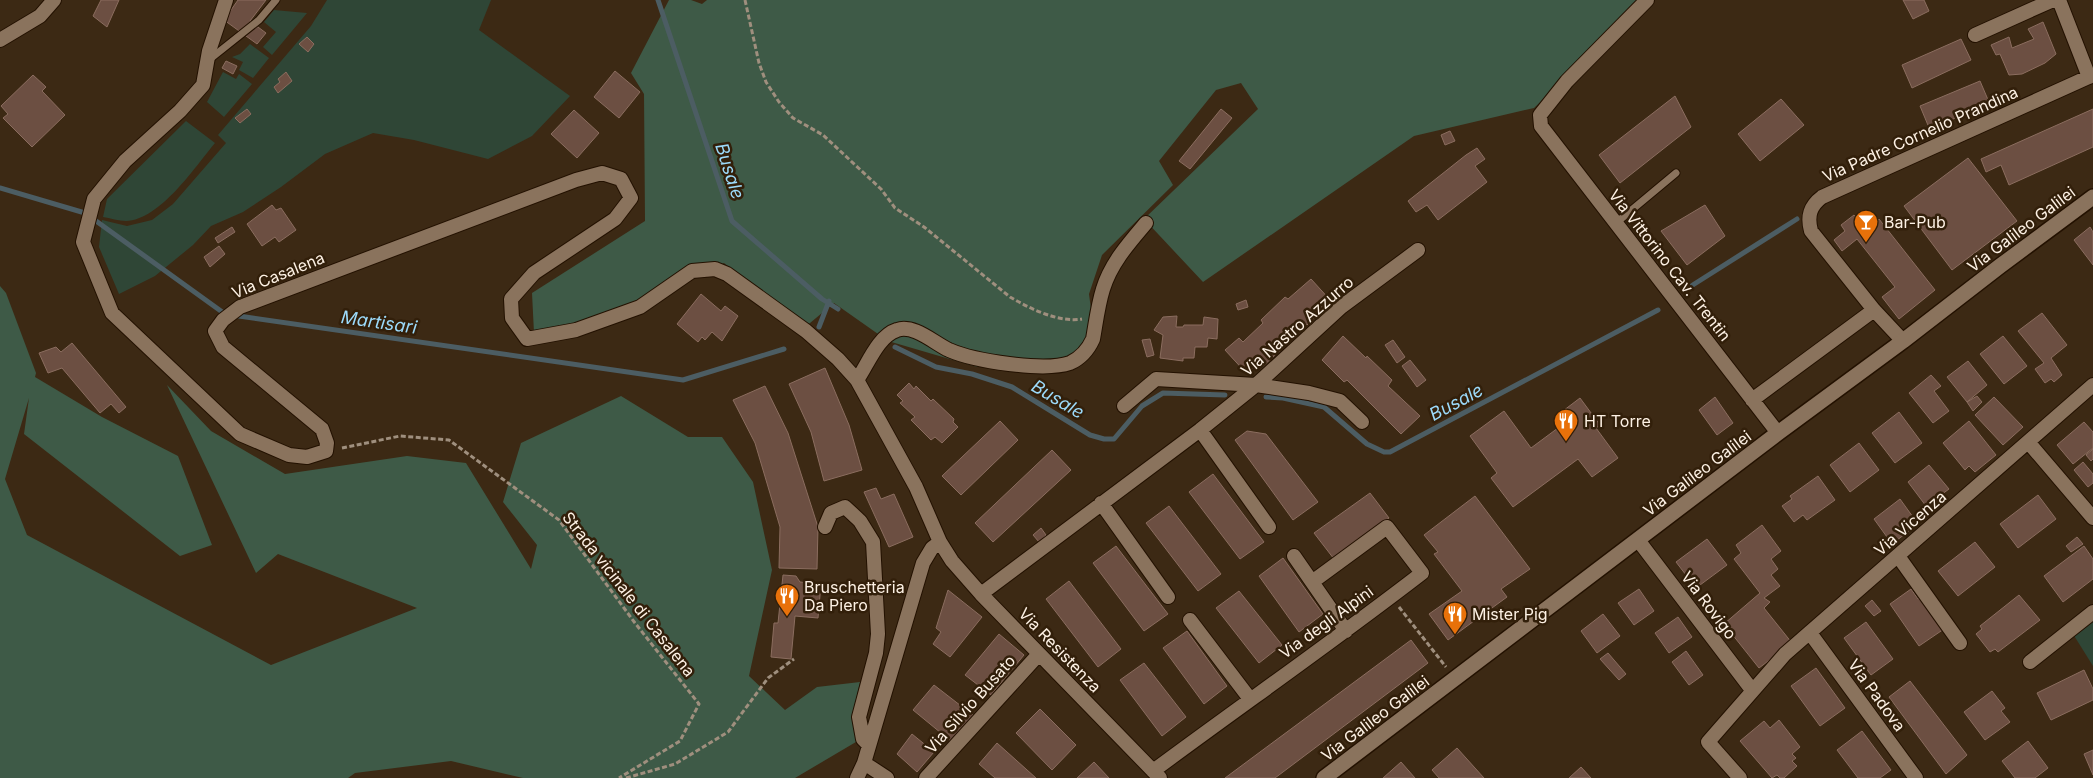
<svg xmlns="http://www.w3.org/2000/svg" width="2093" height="778" font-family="Inter,sans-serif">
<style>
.green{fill:#2f4636}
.forest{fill:#3e5a47}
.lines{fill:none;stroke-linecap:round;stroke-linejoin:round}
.stream{stroke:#4c5d63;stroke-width:5}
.building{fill:#6c4f42;stroke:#8b6d5f}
.lane-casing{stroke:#231100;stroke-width:9}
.street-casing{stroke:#231100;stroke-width:16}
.secondary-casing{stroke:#231100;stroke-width:18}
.path{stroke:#9f8f7e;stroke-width:3;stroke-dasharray:5 2.5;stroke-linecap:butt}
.lane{stroke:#8a735d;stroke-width:7}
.street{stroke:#8a735d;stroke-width:14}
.secondary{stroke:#8a735d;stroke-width:15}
.labels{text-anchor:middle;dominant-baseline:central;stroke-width:5;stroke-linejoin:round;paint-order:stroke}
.street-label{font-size:16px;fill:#fdf1e4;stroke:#321f0a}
.poi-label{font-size:16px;fill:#fdf1e4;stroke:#321f0a;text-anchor:start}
.water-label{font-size:18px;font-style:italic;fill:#9cdafa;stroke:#321f0a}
</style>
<rect width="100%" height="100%" fill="#3c2914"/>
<path class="green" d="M 327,0 L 491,0 L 479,30 L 570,96 L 532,136 L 488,159 L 414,140 L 373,133 L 325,154 L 281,187 L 243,212 L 211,226 L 193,245 L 155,276 L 119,294 L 99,247 L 102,220 L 127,226 L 152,220 L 173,204 L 226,143 L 218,135 L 311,26 Z
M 274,10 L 307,13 L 272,55 L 263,47 L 276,32 L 264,22 Z
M 250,44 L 269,58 L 253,78 L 239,70 L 243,62 L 232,57 L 240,54 Z
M 223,72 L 236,79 L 239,74 L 252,84 L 224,117 L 207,102 Z
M 186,121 L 215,143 C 195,167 160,220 126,221 C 119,221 110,218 103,217 L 107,199 Z
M 2093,618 L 2093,666 L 2073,634 Z"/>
<path class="forest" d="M 669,0 L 691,0 L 702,4 L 707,0 L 1648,0 L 1534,108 L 1414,136 L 1203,282 L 1144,219 L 1258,109 L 1241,83 L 1216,90 L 1159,161 L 1173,185 L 1102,255 L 1089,294 L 1096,347 L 1078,366 L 977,367 L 888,341 L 834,303 L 804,328 L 724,263 L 582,330 L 534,333 L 532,293 L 645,221 L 644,94 L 631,73 Z
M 0,286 L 6,293 L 36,373 L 35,377 L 102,417 L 178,456 L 212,545 L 180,556 L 24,434 L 29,398 L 5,479 L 27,535 L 271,665 L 417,608 L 278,554 L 256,573 L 167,385 L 211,431 L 285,474 L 407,456 L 466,463 L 531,569 L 537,545 L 503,502 L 521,443 L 621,396 L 688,437 L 722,437 L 753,482 L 772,570 L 749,676 L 785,710 L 817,687 L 860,682 L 852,717 L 861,739 L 795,778 L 523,778 L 451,761 L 355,773 L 348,778 L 0,778 Z"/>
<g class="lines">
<path class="stream" d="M 658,0 L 732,221 L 822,299 L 838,309
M 0,188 L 85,213 L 225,314 L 683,380 L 784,349
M 1688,288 L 1797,219
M 819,327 L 829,301
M 895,347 L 936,367 L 972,374 L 1012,387 L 1090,435 L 1104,439 L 1114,439 L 1142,406 L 1163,393 L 1225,395
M 1266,397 L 1283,398 L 1324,407 L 1367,444 L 1384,452 L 1390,452 L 1658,310"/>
</g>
<path class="building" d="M 101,0 L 119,0 L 107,27 L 93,16 Z
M 238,0 L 266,0 L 250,21 L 266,33 L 257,44 L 224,20 Z
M 1903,0 L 1924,0 L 1929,11 L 1913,19 Z
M 2043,22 L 2056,54 L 2045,63 L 2022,74 L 2009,75 L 2000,54 L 1996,55 L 1991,45 L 2009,37 L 2012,48 L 2034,39 L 2028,29 Z
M 307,37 L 314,44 L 308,52 L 299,44 Z
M 1961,39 L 1971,60 L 1912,88 L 1902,65 Z
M 226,61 L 237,66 L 233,74 L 222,68 Z
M 615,71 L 640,92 L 619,118 L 594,97 Z
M 286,72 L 292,81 L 278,93 L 274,87 L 280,82 L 278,79 Z
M 33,75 L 46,87 L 42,91 L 65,115 L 32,147 L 3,118 L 8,114 L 1,106 Z
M 1980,81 L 1989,102 L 1930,130 L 1920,106 Z
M 1675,96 L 1691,127 L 1620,183 L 1599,155 Z
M 1781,99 L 1804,125 L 1760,161 L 1738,134 Z
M 247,109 L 251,114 L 240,123 L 235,118 Z
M 1221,109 L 1232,118 L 1190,169 L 1179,161 Z
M 2093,109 L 2093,147 L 2009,185 L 2001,165 L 1986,172 L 1981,159 Z
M 574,110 L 599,133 L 577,158 L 551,134 Z
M 1450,131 L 1455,141 L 1445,145 L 1441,135 Z
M 1477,148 L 1485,159 L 1475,166 L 1487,182 L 1438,220 L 1427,205 L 1416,212 L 1408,201 L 1466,155 Z
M 1968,158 L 2017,221 L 1952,270 L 1904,206 Z
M 272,205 L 276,210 L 281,208 L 296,230 L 279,242 L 275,237 L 262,246 L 247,224 Z
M 1705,205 L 1725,236 L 1687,265 L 1661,231 Z
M 1870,212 L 1877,221 L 1879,219 L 1935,290 L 1899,319 L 1882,297 L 1895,287 L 1857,239 L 1842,251 L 1834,240 L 1845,231 L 1841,225 L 1854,215 L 1859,221 Z
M 232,227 L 235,232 L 218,243 L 215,238 Z
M 2090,227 L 2093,232 L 2093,265 L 2074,240 Z
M 219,246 L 225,254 L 210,267 L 204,257 Z
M 1311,279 L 1331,301 L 1307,325 L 1304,322 L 1284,343 L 1286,345 L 1262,367 L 1258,363 L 1247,374 L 1225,350 L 1239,338 L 1243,342 L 1263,323 L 1261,320 L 1285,297 L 1288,299 Z
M 701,294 L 721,311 L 725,306 L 738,316 L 722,341 L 712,332 L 705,340 L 702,337 L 698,342 L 677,324 Z
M 1246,300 L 1248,307 L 1238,310 L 1236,304 Z
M 2042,313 L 2067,345 L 2051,358 L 2062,375 L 2054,382 L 2051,379 L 2045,383 L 2035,369 L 2044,363 L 2018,331 Z
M 1177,316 L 1176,327 L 1183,327 L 1184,325 L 1203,325 L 1204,317 L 1218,319 L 1217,339 L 1208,338 L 1207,347 L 1195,347 L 1194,358 L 1183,358 L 1183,361 L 1160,358 L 1163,335 L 1154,330 L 1163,317 Z
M 1343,336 L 1366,358 L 1367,356 L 1392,380 L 1388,386 L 1420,416 L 1401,434 L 1347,380 L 1344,382 L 1322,360 Z
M 2003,336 L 2027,366 L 2004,384 L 1980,354 Z
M 1150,339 L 1154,355 L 1147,357 L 1142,340 Z
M 1393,340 L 1405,357 L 1397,363 L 1385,345 Z
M 72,343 L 126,407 L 119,413 L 111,404 L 100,413 L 62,368 L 48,373 L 39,353 L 56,347 L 61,352 Z
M 1410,360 L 1426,380 L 1417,387 L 1402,366 Z
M 1968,361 L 1987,385 L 1967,402 L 1947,377 Z
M 825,368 L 849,425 L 862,470 L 824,481 L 811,432 L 789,384 Z
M 1931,375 L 1941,386 L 1934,391 L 1949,411 L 1933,423 L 1909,393 Z
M 909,383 L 914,389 L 916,386 L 931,401 L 933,399 L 954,419 L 953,422 L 958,427 L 942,443 L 935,437 L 931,440 L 911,420 L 915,417 L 900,403 L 903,401 L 897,395 Z
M 765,386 L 788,433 L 818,527 L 817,569 L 779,568 L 780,527 L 755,443 L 733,400 Z
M 1977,396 L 1982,402 L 1973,411 L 1967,402 Z
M 1715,397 L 1733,423 L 1717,435 L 1699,410 Z
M 1994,397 L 2023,427 L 2003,445 L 1975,415 Z
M 1580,398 L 1600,425 L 1596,428 L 1618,458 L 1592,477 L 1578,459 L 1513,507 L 1491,478 L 1497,473 L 1470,436 L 1504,411 L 1531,448 L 1562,425 L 1555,417 Z
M 1899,412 L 1922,443 L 1895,463 L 1872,433 Z
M 1000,421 L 1018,440 L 961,495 L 942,476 Z
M 1969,421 L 1996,455 L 1975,472 L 1969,466 L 1965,470 L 1943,443 Z
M 2084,422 L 2093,432 L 2093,448 L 2073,464 L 2057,445 Z
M 1247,431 L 1266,434 L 1318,502 L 1293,520 L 1235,440 Z
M 1859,443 L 1879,470 L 1850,492 L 1830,465 Z
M 2093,449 L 2093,459 L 2091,461 L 2086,455 Z
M 1052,450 L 1071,470 L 993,542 L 975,523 Z
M 2083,462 L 2093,474 L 2093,483 L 2088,487 L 2074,470 Z
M 1929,465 L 1949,489 L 1926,506 L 1908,482 Z
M 1213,474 L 1264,542 L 1240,559 L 1189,492 Z
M 1818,476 L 1835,500 L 1807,520 L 1803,515 L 1794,522 L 1782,506 L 1792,499 L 1790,496 Z
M 876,488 L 881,499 L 894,494 L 913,537 L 889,547 L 864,492 Z
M 1370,493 L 1389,518 L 1334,559 L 1314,533 Z
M 2038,495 L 2056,519 L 2018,548 L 2000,524 Z
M 1475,496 L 1530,569 L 1501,589 L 1507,597 L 1448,640 L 1429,614 L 1462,591 L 1434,554 L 1438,552 L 1424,535 Z
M 1900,499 L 1918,524 L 1892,544 L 1874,519 Z
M 1169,506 L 1221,574 L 1198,591 L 1146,523 Z
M 1762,525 L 1781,551 L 1771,559 L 1778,569 L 1771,575 L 1780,586 L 1764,598 L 1770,602 L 1764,608 L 1792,643 L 1759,668 L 1724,624 L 1760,593 L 1734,559 L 1741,553 L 1736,545 Z
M 1041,528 L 1046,535 L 1039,542 L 1033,535 Z
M 2077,537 L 2083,544 L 2071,552 L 2066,546 Z
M 1707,539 L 1727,565 L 1696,588 L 1676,562 Z
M 1975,542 L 1995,567 L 1958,596 L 1938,571 Z
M 1116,546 L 1168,614 L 1144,631 L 1093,563 Z
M 2084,546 L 2093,559 L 2093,579 L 2063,602 L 2044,576 Z
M 1283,558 L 1323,614 L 1299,632 L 1259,576 Z
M 783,575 L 796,576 L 800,582 L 821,584 L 818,618 L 795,616 L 791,659 L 771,657 L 774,623 L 778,623 Z
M 1069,581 L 1121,649 L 1098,667 L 1046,599 Z
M 1639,589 L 1654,611 L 1634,625 L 1618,603 Z
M 1911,589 L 1918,599 L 1922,597 L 1944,629 L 1919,646 L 1890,604 Z
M 948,590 L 982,617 L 950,657 L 933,644 L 941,632 L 936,628 Z
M 1239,591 L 1282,645 L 1259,663 L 1216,608 Z
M 2019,595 L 2040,620 L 1998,652 L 1995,649 L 1990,652 L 1976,634 L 1982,629 L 1980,626 Z
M 1872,600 L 1881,611 L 1874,616 L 1865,606 Z
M 1603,614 L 1620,636 L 1597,653 L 1581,631 Z
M 1678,617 L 1692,637 L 1669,653 L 1655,633 Z
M 1866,622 L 1893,659 L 1871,675 L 1844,638 Z
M 1187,631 L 1227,686 L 1204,704 L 1163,648 Z
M 999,634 L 1024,655 L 991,695 L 965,675 Z
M 1411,640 L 1428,663 L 1275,778 L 1225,778 Z
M 1686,651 L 1703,675 L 1689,685 L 1672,662 Z
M 1608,653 L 1626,674 L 1619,680 L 1600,659 Z
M 1144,663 L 1186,717 L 1162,736 L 1120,680 Z
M 1816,668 L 1845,708 L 1820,726 L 1791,686 Z
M 2084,670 L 2093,689 L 2093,700 L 2051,720 L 2037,693 Z
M 1910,681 L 1967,755 L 1946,774 L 1889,697 Z
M 934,685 L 974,716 L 952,742 L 913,710 Z
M 1992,691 L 2005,708 L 2001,711 L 2010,722 L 1985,740 L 1964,712 Z
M 1040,709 L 1076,745 L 1052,770 L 1016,733 Z
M 1779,720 L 1800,747 L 1792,754 L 1796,758 L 1792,761 L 1797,766 L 1784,778 L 1780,778 L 1777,775 L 1772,778 L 1740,741 L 1764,721 L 1770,728 Z
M 1862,731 L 1891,770 L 1880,778 L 1858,778 L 1837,750 Z
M 912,734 L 934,752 L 917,772 L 897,754 Z
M 2028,741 L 2048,768 L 2035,778 L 2015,778 L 2002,761 Z
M 997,743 L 1036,778 L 995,778 L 979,764 Z
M 1457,748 L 1484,778 L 1439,778 L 1432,770 Z
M 2093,750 L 2093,775 L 2084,754 Z
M 1094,762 L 1109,778 L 1077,778 Z
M 1401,762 L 1415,778 L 1383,778 Z
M 1581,767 L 1591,778 L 1569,778 Z"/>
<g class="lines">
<defs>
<path id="lane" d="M 210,59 L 259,20 L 276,0
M 1616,223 L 1676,173"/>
<path id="street" d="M 226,0 L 209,51 L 203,85 L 180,111 L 125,161 L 94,199 L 83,242 L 112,313 L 240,434 L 289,455 L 307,457 L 326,451 L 327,443 L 322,429 L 223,347 L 215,331 L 223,320 L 240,307 L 576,180 L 602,173 L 621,179 L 631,198 L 615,219 L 534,273 L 511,299 L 512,318 L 527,339 L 576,330 L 640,307 L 692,271 L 715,269 L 727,274 L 806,331 L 838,359 L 857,380 L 916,487 L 940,542 L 952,561 L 981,594 L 1160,778
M 1647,0 L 1567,81 L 1540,115 L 1541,126 L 1778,433
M 2059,0 L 2089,77
M 1975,35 L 2053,0
M 0,40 L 40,16 L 54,0
M 1903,341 L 1874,310 L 1811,231 C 1807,216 1810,206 1822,197 L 2093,75
M 857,380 C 868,364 878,336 897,330 C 914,324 934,343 949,350 C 974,361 1044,372 1070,363 C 1081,358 1088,350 1093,339 C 1096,322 1098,305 1103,289 C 1111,263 1129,243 1146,223
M 1752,400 L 1874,310
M 1124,406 L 1156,379 L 1256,385 L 1309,393 L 1340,401 L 1362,422
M 1200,430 L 1269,527
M 2029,443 L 2093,518
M 1101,503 L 1168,597
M 825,527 L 831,513 L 845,507 L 860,521 L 873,542 L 878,634 L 876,653 L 859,717 L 863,739 L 869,745
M 1638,540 L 1752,690
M 1294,556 L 1312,582
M 1898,556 L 1960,643
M 981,594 L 1200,430 L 1256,385 L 1341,307 L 1418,250
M 1190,620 L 1250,699
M 1810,633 L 1916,778
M 2030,662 L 2093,612
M 864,763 L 887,778
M 1153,771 C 1242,705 1334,641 1422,573 L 1387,527 L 1312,582 L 1346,631
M 857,778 L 864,763 L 923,563 L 932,548 L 940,542
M 926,778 L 1039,654
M 1740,778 L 1708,742 L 1785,654 L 2093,385"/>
<path id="secondary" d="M 1324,778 L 1778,433 L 1903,341 L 2000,266 L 2093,197"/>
</defs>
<use href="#lane" class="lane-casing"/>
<use href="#street" class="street-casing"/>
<use href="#secondary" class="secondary-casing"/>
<path class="path" d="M 745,0 L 759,63 L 766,82 L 779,102 L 793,118 L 823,135 L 881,189 L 895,208 L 924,227 L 1010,297 C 1029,308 1058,323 1082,319
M 342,448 L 400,436 L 449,440 L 559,520 L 635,623 L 699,704 L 680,741 L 619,778
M 1399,607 L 1446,667
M 626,778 L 675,764 L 728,732 L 768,678 L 794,659"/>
<use href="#lane" class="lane"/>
<use href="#street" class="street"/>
<use href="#secondary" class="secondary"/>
</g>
<defs>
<symbol id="bar-pin" viewBox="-11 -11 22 30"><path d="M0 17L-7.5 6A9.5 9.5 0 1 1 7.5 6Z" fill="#e8710a" stroke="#321f0a"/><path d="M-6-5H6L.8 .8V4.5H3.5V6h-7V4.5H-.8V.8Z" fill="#fff"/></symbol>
<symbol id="restaurant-pin" viewBox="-11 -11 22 30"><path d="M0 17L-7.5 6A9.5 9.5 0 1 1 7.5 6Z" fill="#e8710a" stroke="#321f0a"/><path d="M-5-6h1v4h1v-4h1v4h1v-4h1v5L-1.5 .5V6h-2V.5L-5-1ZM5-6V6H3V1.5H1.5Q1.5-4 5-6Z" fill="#fff"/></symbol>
</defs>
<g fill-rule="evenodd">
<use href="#bar-pin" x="1852" y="208" width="28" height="38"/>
<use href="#restaurant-pin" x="1552" y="407" width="28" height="38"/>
<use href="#restaurant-pin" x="773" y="582" width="28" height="38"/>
<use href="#restaurant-pin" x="1441" y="600" width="28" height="38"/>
</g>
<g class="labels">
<g class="street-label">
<text transform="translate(1920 134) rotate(-24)">Via Padre Cornelio Prandina</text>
<text transform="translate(2021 229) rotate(-37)">Via Galileo Galilei</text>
<text transform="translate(1670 265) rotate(52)">Via Vittorino Cav. Trentin</text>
<text transform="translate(278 275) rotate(-22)">Via Casalena</text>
<text transform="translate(1297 326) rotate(-41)">Via Nastro Azzurro</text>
<text transform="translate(1697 473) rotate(-37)">Via Galileo Galilei</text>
<text transform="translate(1910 523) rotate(-41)">Via Vicenza</text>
<text transform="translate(629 594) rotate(52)">Strada vicinale di Casalena</text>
<text transform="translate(1709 605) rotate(53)">Via Rovigo</text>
<text transform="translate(1326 622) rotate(-36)">Via degli Alpini</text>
<text transform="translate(1060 650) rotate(46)">Via Resistenza</text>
<text transform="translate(1877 695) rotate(54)">Via Padova</text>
<text transform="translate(970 704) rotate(-48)">Via Silvio Busato</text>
<text transform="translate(1375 718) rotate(-37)">Via Galileo Galilei</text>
</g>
<g class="poi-label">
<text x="1884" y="222">Bar-Pub</text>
<text x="1584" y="421">HT Torre</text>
<text x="804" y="587">Bruschetteria<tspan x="804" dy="18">Da Piero</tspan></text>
<text x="1472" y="614">Mister Pig</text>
</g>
<g class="water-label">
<text transform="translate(730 171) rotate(72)">Busale</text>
<text transform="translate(379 322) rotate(8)">Martisari</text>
<text transform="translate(1058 399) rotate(31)">Busale</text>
<text transform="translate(1456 402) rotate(-28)">Busale</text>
</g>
</g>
</svg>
